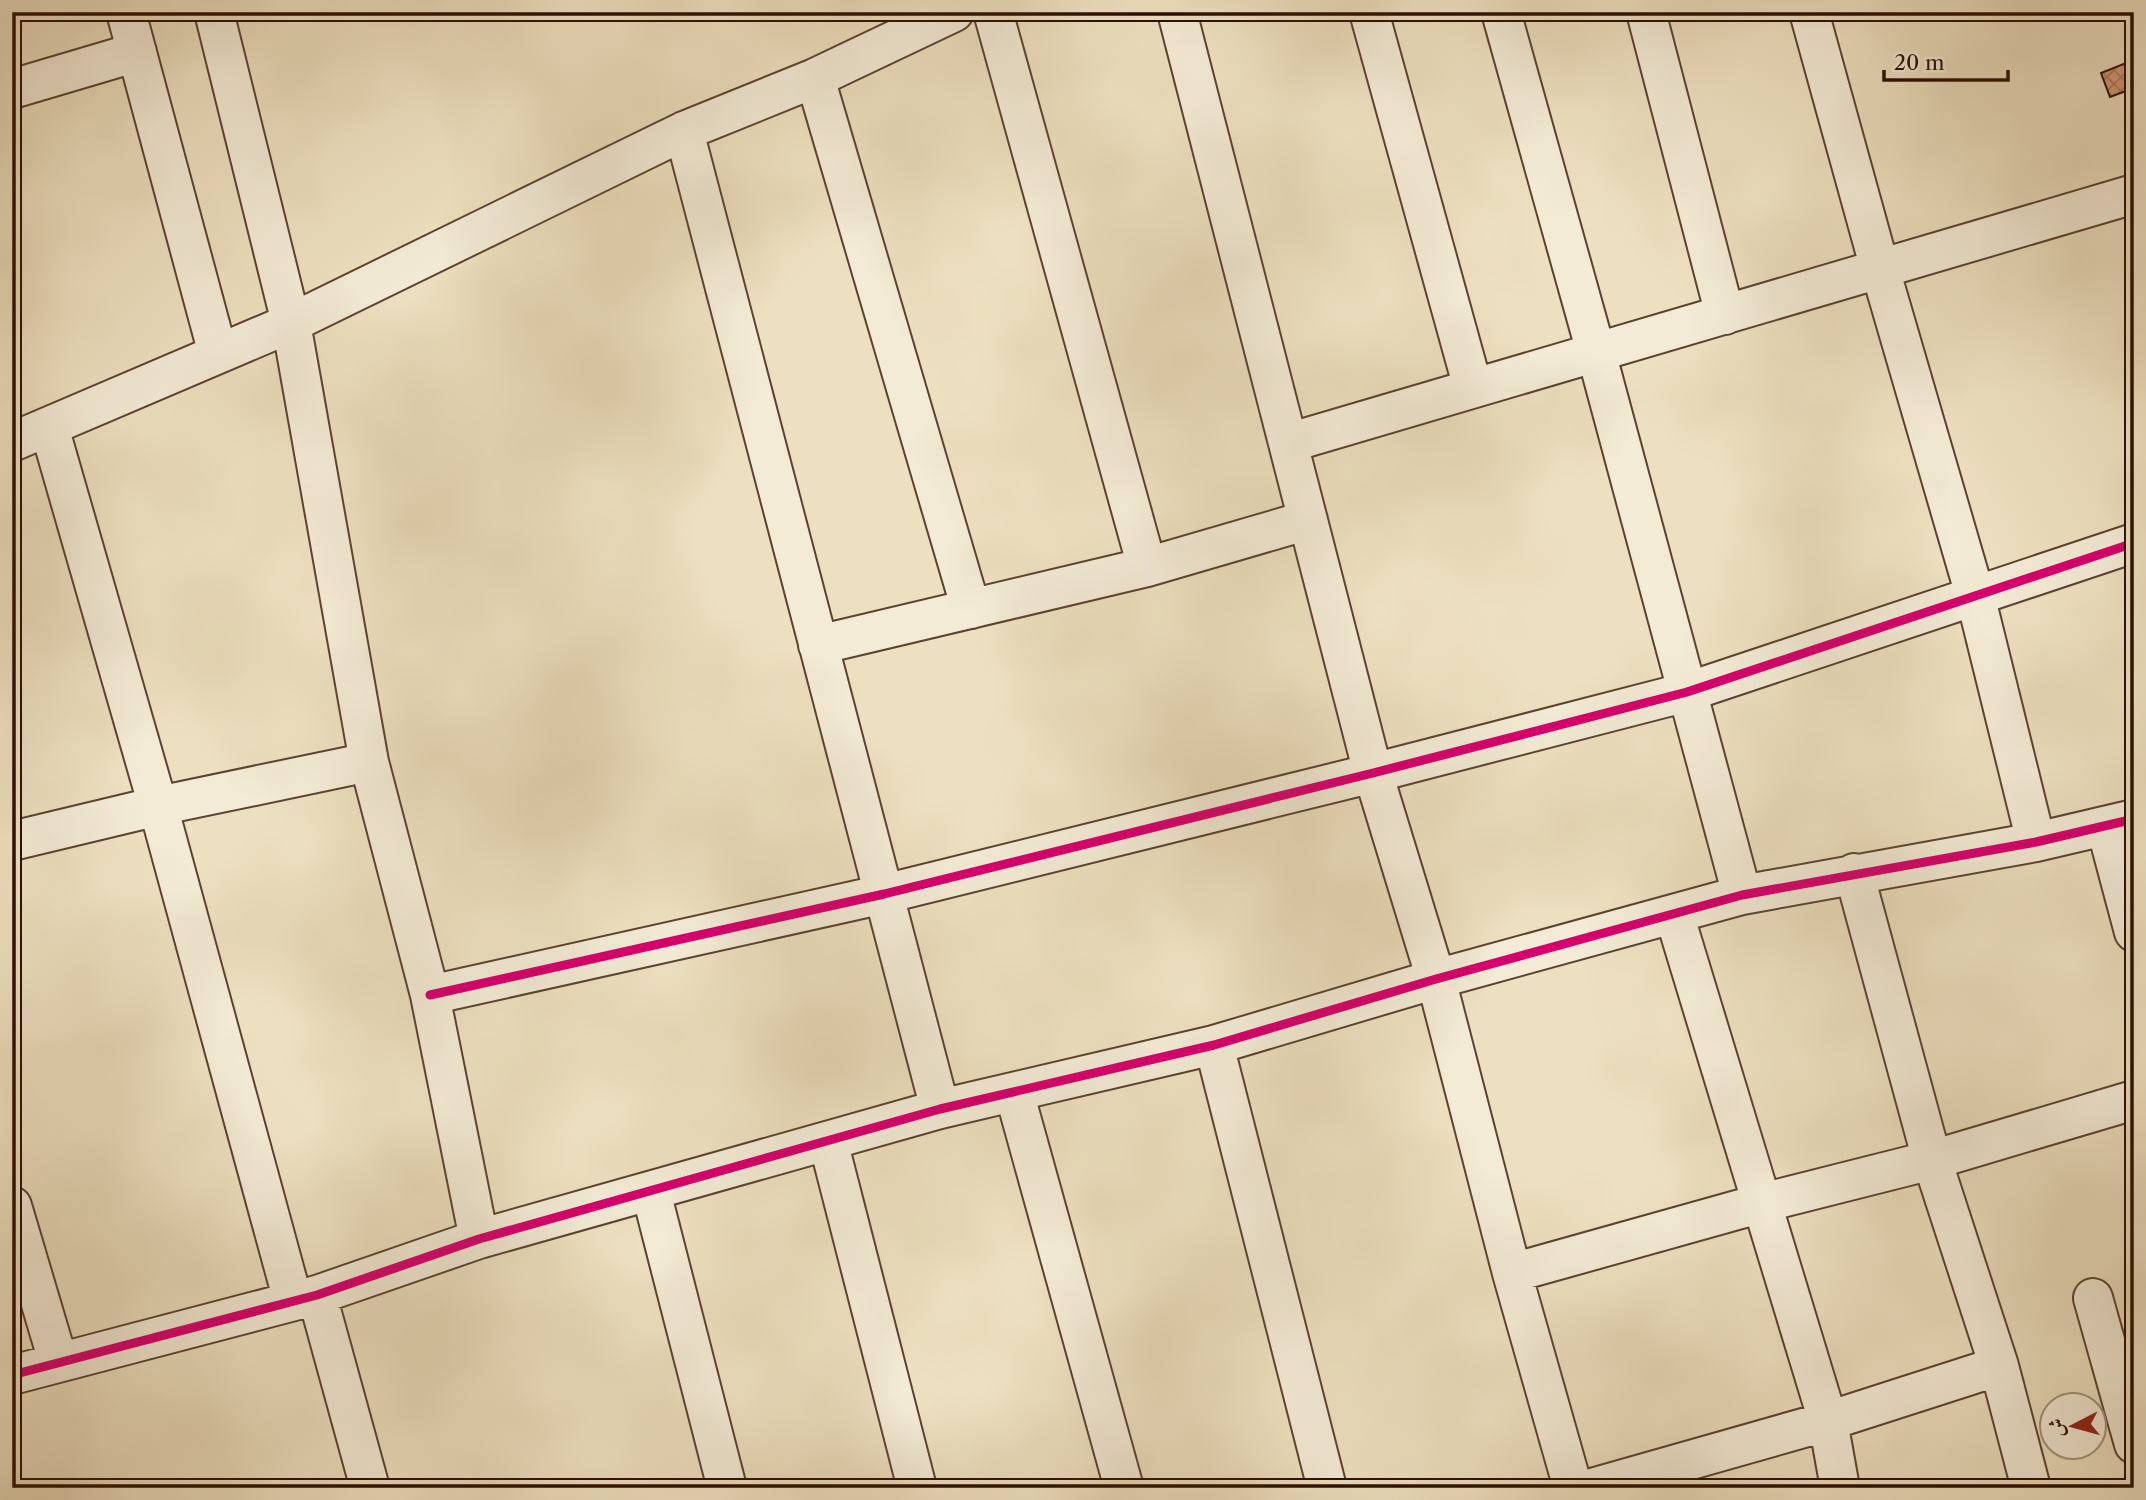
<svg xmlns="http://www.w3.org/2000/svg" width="2146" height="1500" font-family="'Libre Caslon Text',Amiri,serif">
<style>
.building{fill:url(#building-cross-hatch);stroke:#2b0f00;stroke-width:2}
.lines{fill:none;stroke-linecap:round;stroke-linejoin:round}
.minor-casing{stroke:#5c4330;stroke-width:42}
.minor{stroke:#f3ebd6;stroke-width:38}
.cycleway-casing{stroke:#f3ebd6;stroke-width:13}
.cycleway{stroke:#d6006c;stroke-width:9}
</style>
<defs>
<pattern id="building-cross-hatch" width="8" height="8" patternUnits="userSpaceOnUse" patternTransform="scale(1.75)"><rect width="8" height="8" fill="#d89a7a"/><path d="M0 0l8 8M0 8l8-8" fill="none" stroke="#af7c62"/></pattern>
</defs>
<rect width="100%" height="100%" fill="#ede0c0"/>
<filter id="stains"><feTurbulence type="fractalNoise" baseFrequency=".00286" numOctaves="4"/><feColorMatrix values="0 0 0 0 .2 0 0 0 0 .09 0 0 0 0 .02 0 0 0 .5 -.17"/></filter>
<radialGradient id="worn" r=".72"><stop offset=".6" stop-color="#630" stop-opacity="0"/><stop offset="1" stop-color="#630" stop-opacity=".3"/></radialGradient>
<path class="building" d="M 2131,61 L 2134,68 L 2134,88 L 2110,97 L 2101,73 Z"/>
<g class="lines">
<defs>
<path id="minor" d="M 126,12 L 218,354
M 214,12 L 291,323 L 369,762 L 430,995 L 479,1239
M 993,12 L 1147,567
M 1177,12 L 1373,773 L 1436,979 L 1512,1273 L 1573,1488
M 1369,12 L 1473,388
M 1501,12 L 1596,352 L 1742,895
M 1646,12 L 1725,315
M 1809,12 L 1880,269 L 1975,595 L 2036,842
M 815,78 L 971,609
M 12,89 L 137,52
M 684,131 L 940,1109
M 49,427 L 158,806 L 293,1301
M 12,442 L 291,323 L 684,131 L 815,78 L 954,12
M 1288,443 L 2134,194
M 818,645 L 1147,567 L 1308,520
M 2106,827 L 2134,932
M 12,841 L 158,806 L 369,762
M 1854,873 L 1932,1160 L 1999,1366 L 2031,1488
M 1674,914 L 1828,1421 L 1840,1488
M 430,995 L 884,894 L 1373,773 L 1687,692 L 2134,543
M 1214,1045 L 1327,1488
M 1014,1092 L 1124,1488
M 828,1141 L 917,1488
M 651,1192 L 727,1488
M 12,1206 L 58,1361
M 1512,1273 L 1762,1203 L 1932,1160 L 2134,1100
M 317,1295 L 370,1488
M 2093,1298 L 2134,1444
M 12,1375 L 317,1295 L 479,1239 L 940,1109 L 1214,1045 L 1436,979 L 1742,895 L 2036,842 L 2134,819
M 1592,1488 L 1828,1421 L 1999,1366"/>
</defs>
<use href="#minor" class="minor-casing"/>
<use href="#minor" class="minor"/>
<defs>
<path id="cycleway" d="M 430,995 L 884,894 L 1373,773 L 1687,692 L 2134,543
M 12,1375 L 317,1295 L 479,1239 L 940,1109 L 1214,1045 L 1436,979 L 1742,895 L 2036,842 L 2134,819"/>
</defs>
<use href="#cycleway" class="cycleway-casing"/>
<use href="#cycleway" class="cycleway"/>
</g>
<rect width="2146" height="1500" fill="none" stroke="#ede0c0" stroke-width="42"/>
<rect x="14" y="14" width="2118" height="1472" fill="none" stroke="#2b0f00" stroke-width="3.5"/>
<rect x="21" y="21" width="2104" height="1458" fill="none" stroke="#2b0f00" stroke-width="2"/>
<g transform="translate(2073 1426) rotate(264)"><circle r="33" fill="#f3ebd6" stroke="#a39380" stroke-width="2"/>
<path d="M0-5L12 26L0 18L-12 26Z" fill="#8f2418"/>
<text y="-10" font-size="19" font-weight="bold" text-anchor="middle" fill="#2b0f00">ش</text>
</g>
<path d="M1884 70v10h124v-10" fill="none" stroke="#2b0f00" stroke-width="3.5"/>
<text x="1894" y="70" font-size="21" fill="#2b0f00" stroke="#f3ebd6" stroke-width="5" paint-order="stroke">20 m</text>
<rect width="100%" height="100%" filter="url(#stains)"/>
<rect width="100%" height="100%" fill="url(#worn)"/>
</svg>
